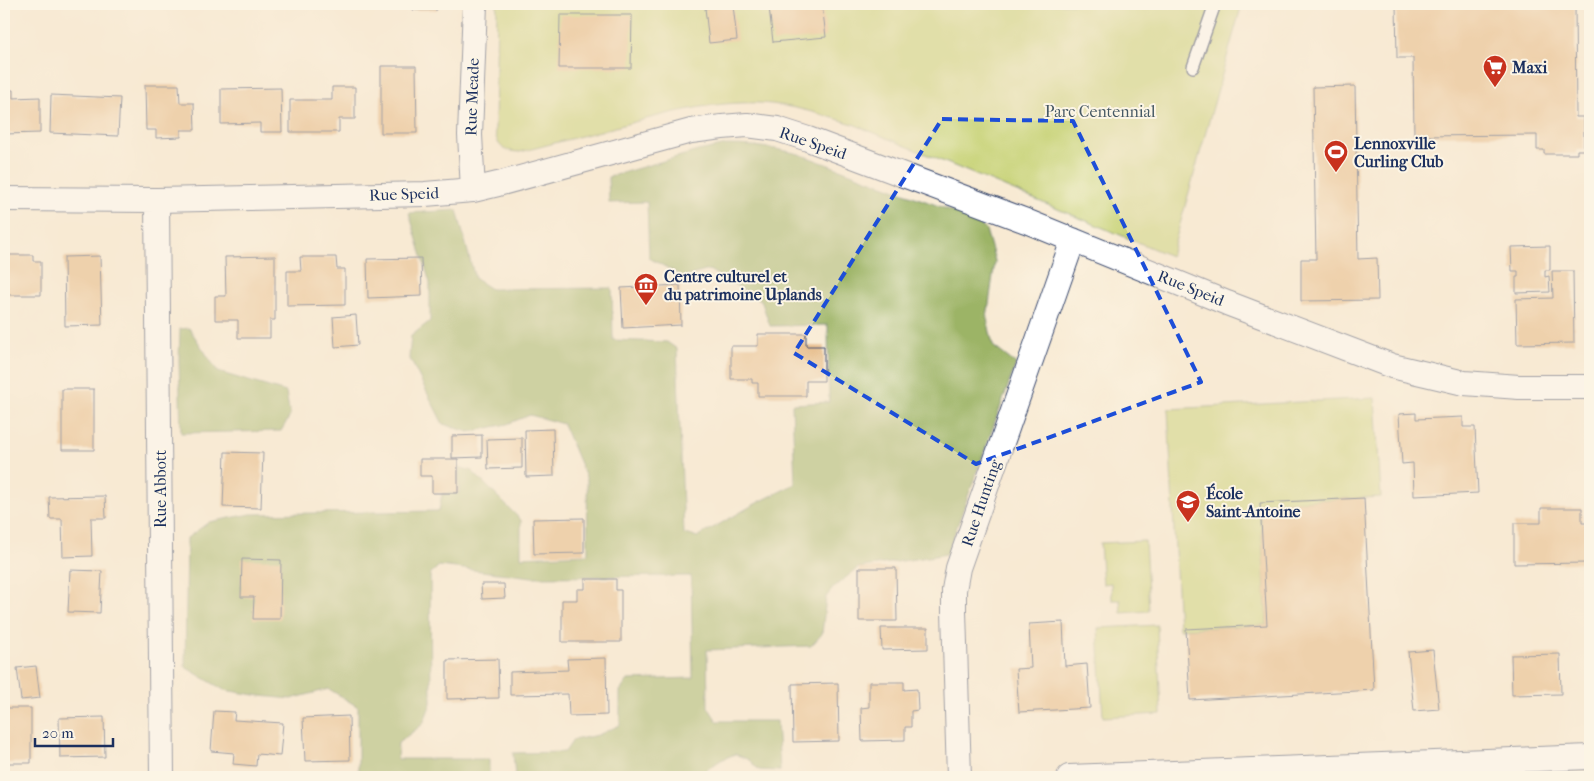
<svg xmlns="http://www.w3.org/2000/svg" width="1594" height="781" font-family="'IM FELL French Canon',serif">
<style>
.green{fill:#c6d274;stroke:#708069}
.forest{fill:#9cb466;stroke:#5c7262}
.building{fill:#e3b37b}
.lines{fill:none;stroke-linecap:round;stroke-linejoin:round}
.lane-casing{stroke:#3c4b70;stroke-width:14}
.street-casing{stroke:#3c4b70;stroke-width:26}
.lane{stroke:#fff;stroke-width:11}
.street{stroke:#fff;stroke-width:24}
.marked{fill:none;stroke:#1d4ed8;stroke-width:4;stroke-dasharray:10 6;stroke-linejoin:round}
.labels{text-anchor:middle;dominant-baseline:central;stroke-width:4;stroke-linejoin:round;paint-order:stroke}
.poi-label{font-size:16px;font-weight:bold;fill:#1b2f5e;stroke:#fcf5e5;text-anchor:start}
.street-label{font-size:16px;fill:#1b2f5e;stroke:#fcf5e5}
.park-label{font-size:16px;fill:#465864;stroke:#fcf5e5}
</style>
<rect width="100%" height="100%" fill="#fcf5e5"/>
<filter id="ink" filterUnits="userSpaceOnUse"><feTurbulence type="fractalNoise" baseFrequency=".02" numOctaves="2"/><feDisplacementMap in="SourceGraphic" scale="10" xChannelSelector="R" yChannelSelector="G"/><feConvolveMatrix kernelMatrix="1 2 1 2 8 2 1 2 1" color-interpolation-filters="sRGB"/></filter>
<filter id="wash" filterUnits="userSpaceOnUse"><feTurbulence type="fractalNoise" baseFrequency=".0096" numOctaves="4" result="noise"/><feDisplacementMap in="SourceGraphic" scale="20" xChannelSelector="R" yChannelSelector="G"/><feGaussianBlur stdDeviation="1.12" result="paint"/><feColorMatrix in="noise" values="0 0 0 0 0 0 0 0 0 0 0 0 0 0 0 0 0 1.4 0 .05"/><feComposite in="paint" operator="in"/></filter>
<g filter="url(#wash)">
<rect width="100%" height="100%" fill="#f8ead3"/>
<path class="green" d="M 497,4 L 1242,4 L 1171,256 L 853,124 C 824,115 792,105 761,103 C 713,101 669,113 623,125 C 589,134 555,143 520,152 C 504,151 497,148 495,130 Z
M 1375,398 L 1381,497 L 1260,503 L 1267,625 L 1179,629 L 1168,409 Z
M 1145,541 L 1149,611 L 1121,613 L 1120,600 L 1112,600 L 1111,583 L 1103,584 L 1100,543 Z
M 1157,625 L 1161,714 L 1103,717 L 1098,628 Z"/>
<path class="forest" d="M 727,145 C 752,145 775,148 799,154 L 974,219 L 986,230 L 995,261 L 987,318 L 993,346 L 1016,364 L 947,554 L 858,568 L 834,587 L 826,597 L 822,634 L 811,646 L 707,650 L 708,707 L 717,721 L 777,721 L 780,771 L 759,770 L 749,760 L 735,754 L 721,760 L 702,773 L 578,777 L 515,777 L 513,753 L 565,752 L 573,740 L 598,735 L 620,725 L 620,691 L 628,680 L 693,678 L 691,576 L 532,577 L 439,566 L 430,574 L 431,703 L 423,724 L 398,743 L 397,759 L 489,759 L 489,777 L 358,777 L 358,707 L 329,689 L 291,699 L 261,696 L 224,690 L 185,667 L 187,538 L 209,522 L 251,514 L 439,511 L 442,494 L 459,493 L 459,467 L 472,471 L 521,520 L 521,557 L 588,554 L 587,480 L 563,424 L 530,415 L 507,424 L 469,432 L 443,424 L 409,357 L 411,336 L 430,321 L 430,283 L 409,213 L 457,210 L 475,279 L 491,289 L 612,288 L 613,340 L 667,342 L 677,349 L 684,534 L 697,537 L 753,505 L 795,484 L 792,404 L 829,402 L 828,325 L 770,326 L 761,300 L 709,270 L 684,277 L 649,258 L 647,202 L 609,203 L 608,177 L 698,151 Z
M 189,328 L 218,372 L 286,392 L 290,416 L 281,431 L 181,433 L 179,360 L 180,329 Z"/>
<g id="blocks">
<path class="building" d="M 412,4 L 437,4 L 437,10 L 413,10 Z
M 794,4 L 822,4 L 826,37 L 773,42 L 769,7 Z
M 1396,4 L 1575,4 L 1576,117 L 1584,117 L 1584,150 L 1577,150 L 1577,154 L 1544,154 L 1544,150 L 1537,150 L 1537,135 L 1414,136 L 1413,58 L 1397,58 Z
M 733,5 L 737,40 L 709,43 L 705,8 Z
M 560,15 L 632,15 L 631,68 L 559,68 Z
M 381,66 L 416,66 L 417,133 L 381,133 Z
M 145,85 L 179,85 L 180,103 L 194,103 L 195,130 L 181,130 L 181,137 L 156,138 L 156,130 L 146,130 Z
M 1355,86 L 1358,259 L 1377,258 L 1378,300 L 1301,301 L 1301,259 L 1316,259 L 1313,87 Z
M 332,87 L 355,87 L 355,119 L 339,119 L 339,132 L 290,132 L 290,100 L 332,100 Z
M 281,88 L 282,132 L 260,132 L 260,123 L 221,124 L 221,89 Z
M 4,90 L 13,90 L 13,98 L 40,97 L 40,133 L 4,134 Z
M 51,95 L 120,98 L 118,136 L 50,133 Z
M 1550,246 L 1550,270 L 1545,270 L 1545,277 L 1549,276 L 1550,292 L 1516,293 L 1516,277 L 1518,277 L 1518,271 L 1512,271 L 1511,247 Z
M 4,255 L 33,255 L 33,261 L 41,261 L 41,295 L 4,295 Z
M 100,256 L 102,325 L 65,326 L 64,257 Z
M 275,256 L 275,320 L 270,320 L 270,338 L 238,338 L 238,320 L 215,320 L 215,296 L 226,296 L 225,257 Z
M 300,257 L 336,257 L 337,269 L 345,269 L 345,305 L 287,306 L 287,271 L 301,271 Z
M 421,258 L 422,296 L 368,298 L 367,259 Z
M 1552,271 L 1573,271 L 1574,343 L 1517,344 L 1516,299 L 1553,298 Z
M 680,285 L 681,325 L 623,328 L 621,288 Z
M 356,315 L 358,345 L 335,347 L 333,317 Z
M 758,334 L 806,334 L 806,346 L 824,346 L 824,381 L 806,381 L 806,396 L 758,396 L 758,383 L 752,383 L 752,379 L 731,379 L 731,346 L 758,346 Z
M 62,389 L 94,389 L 94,450 L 62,450 Z
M 1416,413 L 1416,419 L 1463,417 L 1463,427 L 1475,427 L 1478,493 L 1414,496 L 1413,463 L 1402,464 L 1399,414 Z
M 553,429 L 554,476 L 526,477 L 525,430 Z
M 482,435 L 482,457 L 452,458 L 452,436 Z
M 522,438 L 522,468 L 488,469 L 487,439 Z
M 225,452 L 263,453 L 261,508 L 223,507 Z
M 420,459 L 458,459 L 458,493 L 432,493 L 432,476 L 420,476 Z
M 105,496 L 106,518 L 91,518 L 92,556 L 63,557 L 62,519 L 50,519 L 49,497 Z
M 1364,498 L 1374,690 L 1190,700 L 1186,629 L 1267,625 L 1260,503 Z
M 1541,508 L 1582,508 L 1582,523 L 1588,523 L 1588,563 L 1514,564 L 1514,523 L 1541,523 Z
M 584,518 L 584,553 L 534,554 L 533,519 Z
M 242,559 L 281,560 L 280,619 L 253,619 L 254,597 L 241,597 Z
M 859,568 L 896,568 L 897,621 L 859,621 Z
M 70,570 L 102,571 L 100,613 L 68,612 Z
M 585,579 L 616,579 L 616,590 L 621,590 L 621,642 L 562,642 L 562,600 L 577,600 L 577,589 L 585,589 Z
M 481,584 L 504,584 L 505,598 L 482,599 Z
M 1063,622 L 1065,666 L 1087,664 L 1090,708 L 1019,712 L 1016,669 L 1031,668 L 1029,624 Z
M 881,628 L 928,628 L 928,649 L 882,650 Z
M 1433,650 L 1439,709 L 1414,711 L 1408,652 Z
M 1560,654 L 1561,694 L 1512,695 L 1511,655 Z
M 606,658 L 607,715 L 569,716 L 568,694 L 510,695 L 510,672 L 568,670 L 567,659 Z
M 498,659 L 499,698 L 447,699 L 447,660 Z
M 36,666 L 40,698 L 21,700 L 17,668 Z
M 869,682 L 904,682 L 904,690 L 917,689 L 918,710 L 911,711 L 911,727 L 905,727 L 905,740 L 862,741 L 861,708 L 869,707 Z
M 838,683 L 839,741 L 793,742 L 792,684 Z
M 4,708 L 31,708 L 31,763 L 4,763 Z
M 214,711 L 235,712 L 234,720 L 283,723 L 280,756 L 257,754 L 256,766 L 233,764 L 234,753 L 211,751 Z
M 349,716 L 350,760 L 305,761 L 303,718 Z
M 104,717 L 105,757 L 60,758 L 59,718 Z"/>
</g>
</g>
<g filter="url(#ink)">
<use href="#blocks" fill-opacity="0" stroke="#3c4b70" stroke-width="1"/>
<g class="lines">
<defs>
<path id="lane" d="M 1193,67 L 1215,4"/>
<path id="street" d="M 473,190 L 470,135 L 475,4
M 4,199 L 157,200 L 425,194 L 473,190 L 498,184 L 691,131 L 722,127 L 747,125 L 777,129 L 808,139 L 1026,221 L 1227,303 L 1392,366 L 1464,383 L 1519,387 L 1590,387
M 157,200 L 162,777
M 959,777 L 954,611 L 954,590 L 958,568 L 1073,240
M 1069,777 L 1590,757"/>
</defs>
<use href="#lane" class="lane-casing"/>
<use href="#street" class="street-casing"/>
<use href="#lane" class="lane"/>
<use href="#street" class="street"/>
</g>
</g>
<path d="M0 0H1594V781H0ZM 942,119 L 1073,121 L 1201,382 L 976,464 L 794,353 Z" fill="#f8ead3" fill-opacity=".55" fill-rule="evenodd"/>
<path class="marked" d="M 942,119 L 1073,121 L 1201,382 L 976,464 L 794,353 Z"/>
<defs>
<symbol id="supermarket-pin" viewBox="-11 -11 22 30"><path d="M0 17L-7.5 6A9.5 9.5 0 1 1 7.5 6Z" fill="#c8321e" stroke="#fcf5e5"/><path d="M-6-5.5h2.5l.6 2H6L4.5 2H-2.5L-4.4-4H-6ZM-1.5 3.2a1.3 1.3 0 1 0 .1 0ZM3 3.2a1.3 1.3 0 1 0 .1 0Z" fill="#fff"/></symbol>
<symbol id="stadium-pin" viewBox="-11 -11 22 30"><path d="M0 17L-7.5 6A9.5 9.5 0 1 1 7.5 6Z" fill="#c8321e" stroke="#fcf5e5"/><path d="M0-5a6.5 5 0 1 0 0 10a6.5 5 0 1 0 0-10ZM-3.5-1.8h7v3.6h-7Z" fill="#fff"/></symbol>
<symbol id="museum-pin" viewBox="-11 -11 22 30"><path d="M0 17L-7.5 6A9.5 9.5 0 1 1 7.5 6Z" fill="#c8321e" stroke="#fcf5e5"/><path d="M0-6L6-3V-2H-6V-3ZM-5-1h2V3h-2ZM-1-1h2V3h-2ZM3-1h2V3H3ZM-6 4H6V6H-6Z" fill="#fff"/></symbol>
<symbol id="school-pin" viewBox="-11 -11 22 30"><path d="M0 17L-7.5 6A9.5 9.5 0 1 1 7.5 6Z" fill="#c8321e" stroke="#fcf5e5"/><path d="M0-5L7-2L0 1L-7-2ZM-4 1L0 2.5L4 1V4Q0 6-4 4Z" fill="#fff"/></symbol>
</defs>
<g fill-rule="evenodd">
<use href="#supermarket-pin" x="1481" y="53" width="28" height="38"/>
<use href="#stadium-pin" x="1322" y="138" width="28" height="38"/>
<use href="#museum-pin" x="632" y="271" width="28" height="38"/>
<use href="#school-pin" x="1174" y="488" width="28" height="38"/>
</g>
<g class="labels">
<g class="poi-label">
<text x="1512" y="67">Maxi</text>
<text x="1354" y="143">Lennoxville<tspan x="1354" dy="18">Curling Club</tspan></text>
<text x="664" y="276">Centre culturel et<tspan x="664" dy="18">du patrimoine Uplands</tspan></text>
<text x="1206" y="493">École<tspan x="1206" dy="18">Saint-Antoine</tspan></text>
</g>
<g class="street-label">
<text transform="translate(472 97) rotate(-88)">Rue Meade</text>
<text transform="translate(813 143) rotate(19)">Rue Speid</text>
<text transform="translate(404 194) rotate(-2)">Rue Speid</text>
<text transform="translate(1191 288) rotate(22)">Rue Speid</text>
<text transform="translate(160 489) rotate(-90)">Rue Abbott</text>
<text transform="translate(981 503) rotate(-71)">Rue Hunting</text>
</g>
<g class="park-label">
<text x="1100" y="111">Parc Centennial</text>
</g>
</g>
<rect width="1594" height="781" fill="none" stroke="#fcf5e5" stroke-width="20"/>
<path d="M35 738v8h78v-8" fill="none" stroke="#1b2f5e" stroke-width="2.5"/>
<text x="42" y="738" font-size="15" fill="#1b2f5e" stroke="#fcf5e5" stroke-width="4" paint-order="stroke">20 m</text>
</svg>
